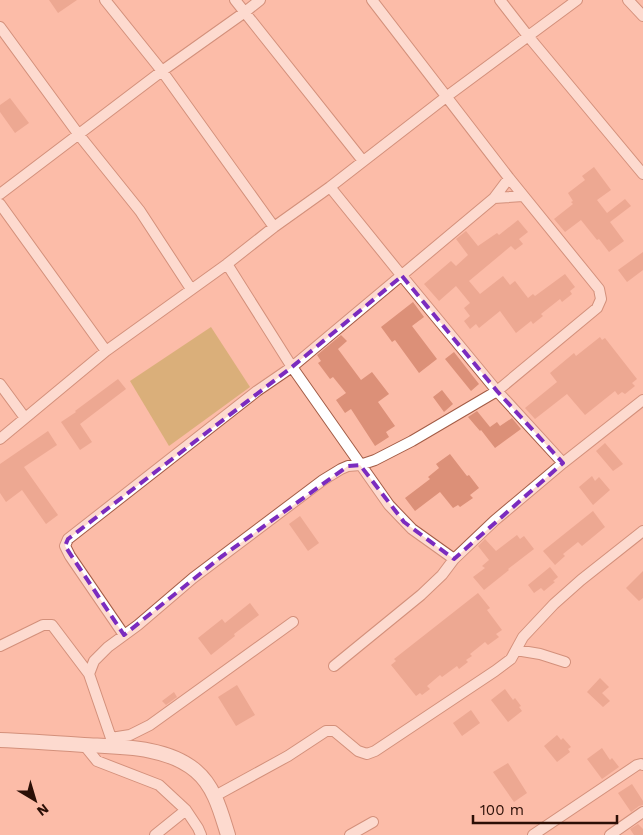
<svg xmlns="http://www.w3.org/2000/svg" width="643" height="835" font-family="'Work Sans',sans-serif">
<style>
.green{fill:#b2a043}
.building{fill:#dc9078}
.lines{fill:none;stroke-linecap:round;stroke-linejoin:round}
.minor-casing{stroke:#a35c46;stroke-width:12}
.major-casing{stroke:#a35c46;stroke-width:16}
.minor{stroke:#fff;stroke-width:10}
.major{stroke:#fff;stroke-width:14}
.marked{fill:none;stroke:#7b2cbf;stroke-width:4;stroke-dasharray:10 6;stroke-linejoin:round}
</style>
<rect width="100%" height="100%" fill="#fcbca8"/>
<path class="green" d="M 211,327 L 250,387 L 169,446 L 130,381 Z"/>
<path class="building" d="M 49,0 L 77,0 L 58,13 Z
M 10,98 L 29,123 L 15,133 L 0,112 L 0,105 Z
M 594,167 L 611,190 L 597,200 L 607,213 L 625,199 L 631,206 L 610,222 L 624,241 L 609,252 L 599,239 L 597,240 L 581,220 L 565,232 L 554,219 L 573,204 L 571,202 L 573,201 L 568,193 L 585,180 L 582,176 Z
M 518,220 L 528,232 L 519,239 L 523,244 L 515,250 L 511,246 L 469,281 L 480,294 L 503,276 L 510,285 L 515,281 L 528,298 L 533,294 L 535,296 L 565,274 L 575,287 L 570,291 L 572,294 L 562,302 L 560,299 L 541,314 L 543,316 L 533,324 L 531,321 L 516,333 L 500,311 L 479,328 L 476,324 L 470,329 L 464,321 L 470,316 L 464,308 L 470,303 L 456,286 L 439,301 L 424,284 L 451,261 L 456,266 L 468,255 L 456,239 L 466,231 L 478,246 L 497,233 L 499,235 Z
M 643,252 L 643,270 L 627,282 L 618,270 Z
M 413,302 L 424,317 L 412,326 L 437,359 L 419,373 L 395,340 L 392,342 L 381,327 Z
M 341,335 L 347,341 L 338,349 L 361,380 L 372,372 L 389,394 L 378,402 L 395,426 L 386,432 L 389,437 L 375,446 L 351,409 L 345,413 L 336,400 L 346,393 L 333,377 L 330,379 L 318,363 L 321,361 L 317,355 Z
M 600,337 L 602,340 L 605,338 L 637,379 L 632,383 L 635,386 L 625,394 L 622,392 L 618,395 L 615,391 L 585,415 L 567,394 L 535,419 L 525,408 L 557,382 L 550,373 L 574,353 L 576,356 Z
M 454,352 L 479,384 L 471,391 L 445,359 Z
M 118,379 L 126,389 L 80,424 L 92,442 L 80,450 L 61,422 L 76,412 L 75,411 Z
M 442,390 L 453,404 L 444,412 L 433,397 Z
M 477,411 L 490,427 L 497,422 L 500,426 L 512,418 L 521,429 L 495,448 L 481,430 L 480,431 L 468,417 Z
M 48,431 L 57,445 L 24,467 L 58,515 L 46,524 L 22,490 L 6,502 L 0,493 L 0,464 Z
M 605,443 L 623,464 L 613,471 L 596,451 Z
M 450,454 L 467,476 L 469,475 L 479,488 L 470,495 L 473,498 L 460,507 L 458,505 L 453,508 L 440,492 L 415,511 L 405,498 L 430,479 L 428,477 L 439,468 L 436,464 Z
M 592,476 L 595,481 L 599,477 L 610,490 L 593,505 L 579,487 Z
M 593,511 L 605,527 L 582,546 L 578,542 L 563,554 L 565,556 L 555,565 L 543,551 Z
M 300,516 L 319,543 L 308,551 L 289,524 Z
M 517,535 L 520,539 L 524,536 L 534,549 L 508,569 L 509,570 L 484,590 L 473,577 L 485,568 L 482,566 L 489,560 L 478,546 L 485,539 L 496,551 Z
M 550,567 L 558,577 L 553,581 L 555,582 L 544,591 L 541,588 L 534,593 L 528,585 Z
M 643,571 L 643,598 L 639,601 L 626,588 Z
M 478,593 L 490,608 L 487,610 L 502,630 L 496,634 L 499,637 L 488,645 L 485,642 L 470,654 L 472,656 L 466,660 L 468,662 L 459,669 L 457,666 L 442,677 L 440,675 L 427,686 L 430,689 L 422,695 L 420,693 L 416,696 L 391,665 L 396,661 L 394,659 Z
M 250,603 L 259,615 L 234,634 L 235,636 L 211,655 L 198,638 L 222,619 L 225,623 Z
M 600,678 L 609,687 L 602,693 L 610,701 L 603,707 L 587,692 Z
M 237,685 L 255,715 L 236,726 L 218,697 Z
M 505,689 L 513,700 L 515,698 L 521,706 L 519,707 L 522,711 L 508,722 L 491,700 Z
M 174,692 L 177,697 L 166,705 L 162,701 Z
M 471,710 L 480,723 L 462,736 L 453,723 Z
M 557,735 L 561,740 L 563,738 L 571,747 L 568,749 L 570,752 L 557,762 L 544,746 Z
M 602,748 L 610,760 L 612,758 L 619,767 L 602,779 L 587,759 Z
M 508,763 L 527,793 L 514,802 L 493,772 Z
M 632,784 L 643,801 L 643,805 L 639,806 L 631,812 L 618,793 Z
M 638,824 L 643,829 L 643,835 L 634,835 L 630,829 Z"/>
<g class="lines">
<defs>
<path id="minor" d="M 105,0 L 162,71 L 274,227
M 235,0 L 363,161
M 500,0 L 528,36 L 643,174
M 628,0 L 643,16
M 0,27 L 79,135 L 140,211 L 191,289
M 330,187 L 402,276 L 497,391 L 563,463
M 0,194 L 162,71 L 245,12 L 260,0
M 494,198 L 523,196
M 0,204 L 106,351
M 227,264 L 292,367 L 389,505 L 412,529 L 454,559
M 0,384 L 25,418
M 0,439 L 106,351 L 227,264 L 274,227 L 330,187 L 446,97 L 577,0
M 124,635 L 70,556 L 65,546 L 68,539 L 257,391 L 292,367 L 494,198 L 509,178
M 0,646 L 43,625 L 52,625 L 89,674
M 516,650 L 540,654 L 565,662
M 334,666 L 421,595 L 442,575 L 454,559 L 494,521 L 563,463 L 643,400
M 111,738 L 130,735 L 150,725 L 293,622
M 84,745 L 97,761 L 159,785 L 186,810 L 198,828 L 201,835
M 117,747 L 111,738 L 89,674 L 94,661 L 108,647 L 138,625 L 193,578 L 323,480 L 341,469 L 348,466 L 360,465 L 375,460 L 412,441 L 497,391 L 597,308 L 601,299 L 599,289 L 509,178 L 372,0
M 215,796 L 288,756 L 326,731 L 334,731 L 358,751 L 367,754 L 375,751 L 495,671 L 511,659 L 523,637 L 554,604 L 581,580 L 643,531
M 155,835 L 186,810
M 350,835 L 373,822
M 533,835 L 637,765 L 641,764 L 643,765
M 610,835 L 643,812"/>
<path id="major" d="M 0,740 C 28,741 56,743 84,745 C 120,747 167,746 196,771 C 215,787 221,813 228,835"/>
</defs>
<use href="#minor" class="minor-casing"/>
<use href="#major" class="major-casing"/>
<use href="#minor" class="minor"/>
<use href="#major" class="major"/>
</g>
<path d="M0 0H643V835H0ZM 402,276 L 497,391 L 563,463 L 454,559 L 404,522 L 360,465 L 348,466 L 221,557 L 124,635 L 65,546 L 68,539 L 292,367 Z" fill="#fcbca8" fill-opacity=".55" fill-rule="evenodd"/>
<path class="marked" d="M 402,276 L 497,391 L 563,463 L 454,559 L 404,522 L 360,465 L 348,466 L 221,557 L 124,635 L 65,546 L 68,539 L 292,367 Z"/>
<g transform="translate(35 800) rotate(142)" stroke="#fcbca8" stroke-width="4" paint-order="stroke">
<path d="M0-4L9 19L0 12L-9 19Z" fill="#2b0f06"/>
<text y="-8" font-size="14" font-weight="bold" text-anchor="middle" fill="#2b0f06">N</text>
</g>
<path d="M473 815v8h144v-8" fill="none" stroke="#2b0f06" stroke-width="2.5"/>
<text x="480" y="815" font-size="15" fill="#2b0f06" stroke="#fcbca8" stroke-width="4" paint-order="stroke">100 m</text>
</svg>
